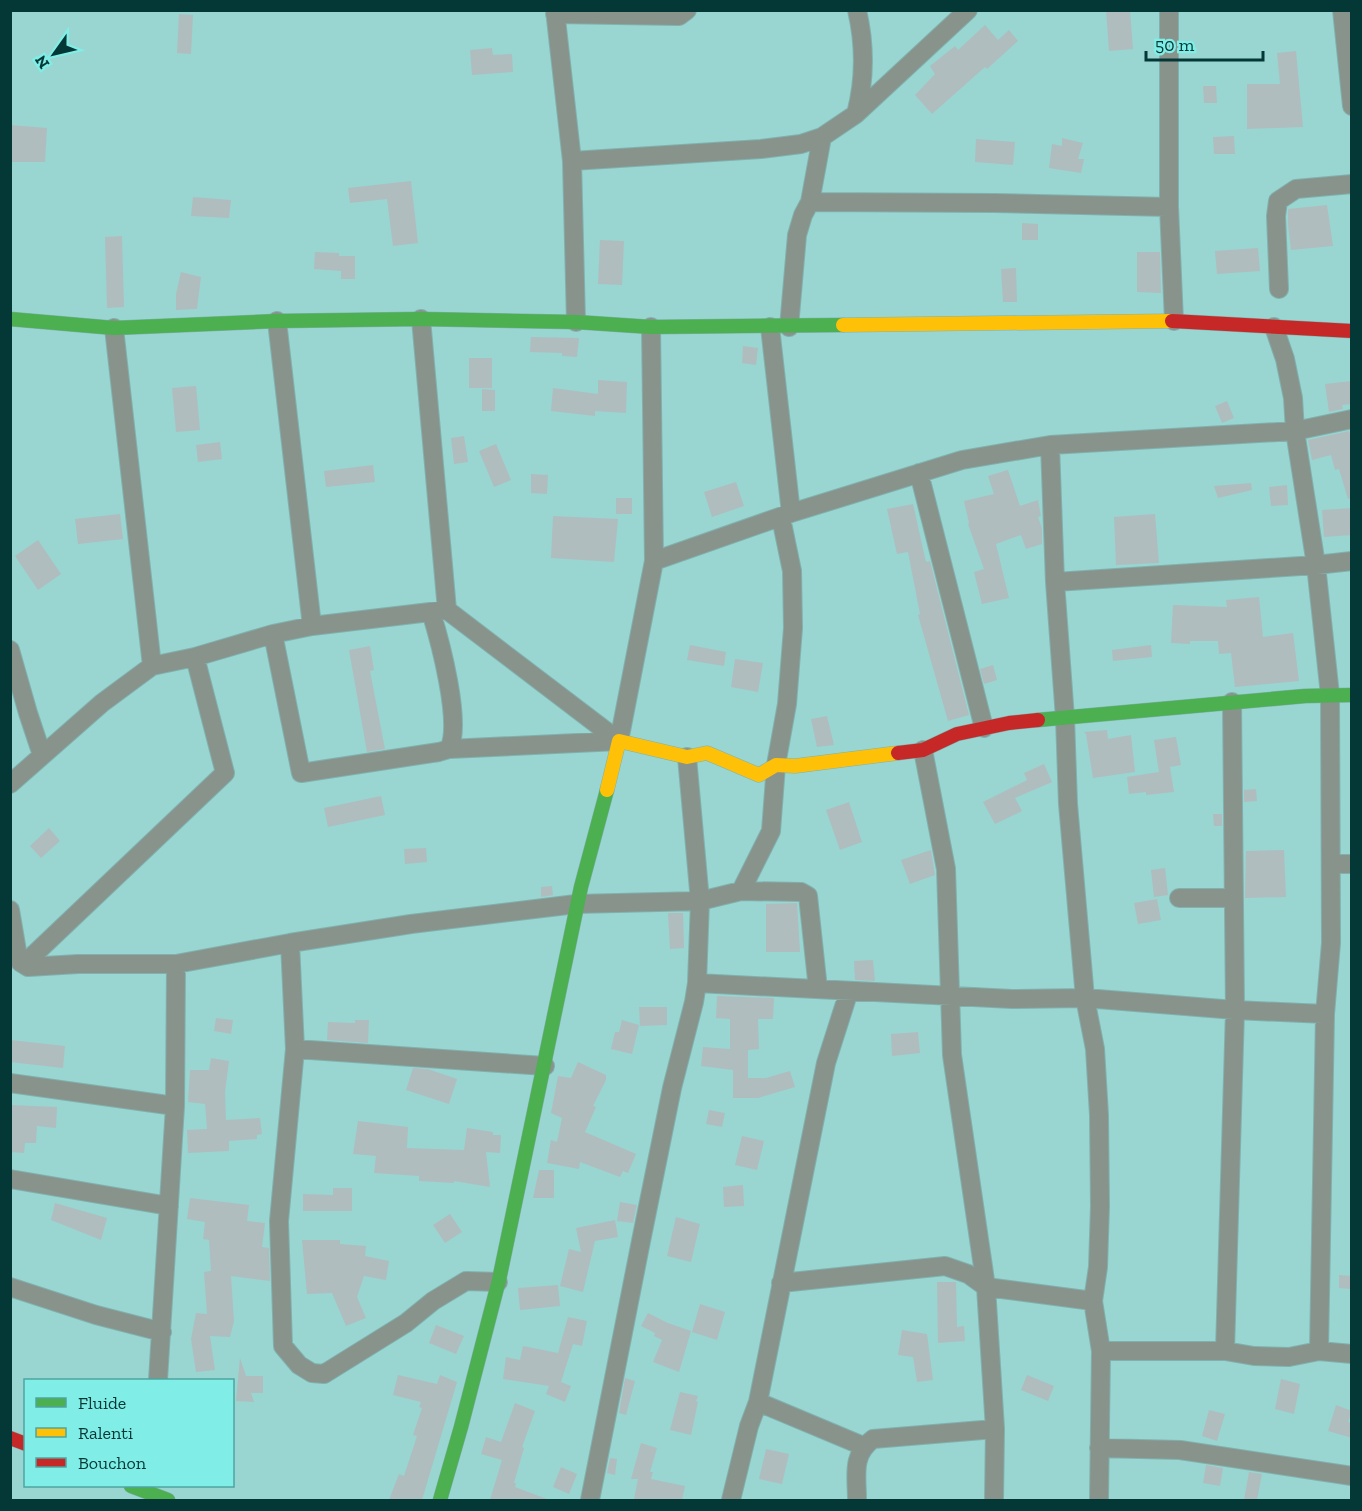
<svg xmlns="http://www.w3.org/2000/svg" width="1362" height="1511" font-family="'Zilla Slab',serif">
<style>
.building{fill:#b0bdbe}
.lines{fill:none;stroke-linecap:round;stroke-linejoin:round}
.street-casing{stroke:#80b1ae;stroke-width:20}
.fast-casing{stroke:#80b1ae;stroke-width:15}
.slow-casing{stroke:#80b1ae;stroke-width:15}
.jam-casing{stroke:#80b1ae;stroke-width:15}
.street{stroke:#88938b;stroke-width:18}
.fast{stroke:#4caf50;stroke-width:14}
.slow{stroke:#ffc107;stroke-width:14}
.jam{stroke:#c62828;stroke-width:14}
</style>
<rect width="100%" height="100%" fill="#99d5d1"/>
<path class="building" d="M 1106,10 L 1130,10 L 1133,49 L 1109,51 Z
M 179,14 L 193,15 L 191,54 L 177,53 Z
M 985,25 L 998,40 L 1009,30 L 1018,41 L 987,69 L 985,67 L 932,114 L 915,95 L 935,74 L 930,66 L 955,46 L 958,50 Z
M 492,48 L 493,55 L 512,54 L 513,72 L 472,75 L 470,50 Z
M 1296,51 L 1303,127 L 1247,129 L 1247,84 L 1280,84 L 1277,53 Z
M 1203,86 L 1216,86 L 1217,103 L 1204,103 Z
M 10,125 L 47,128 L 45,162 L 10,162 Z
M 1234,136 L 1235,154 L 1214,154 L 1213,137 Z
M 1062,138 L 1083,143 L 1078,159 L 1084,159 L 1081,173 L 1049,168 L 1052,144 L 1062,146 Z
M 976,139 L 1015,142 L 1013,165 L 975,162 Z
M 411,181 L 418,243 L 393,246 L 387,199 L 350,203 L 348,188 Z
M 193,197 L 231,200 L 229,218 L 191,216 Z
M 1327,205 L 1333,246 L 1291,250 L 1288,224 L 1288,209 Z
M 1022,223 L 1038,224 L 1038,240 L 1022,240 Z
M 122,236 L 124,307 L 107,308 L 105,237 Z
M 600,240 L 624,241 L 622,285 L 598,284 Z
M 1258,248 L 1260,271 L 1217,274 L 1215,251 Z
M 315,252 L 339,253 L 339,256 L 355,256 L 355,279 L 341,279 L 341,271 L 314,269 Z
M 1137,252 L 1160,252 L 1161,293 L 1137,292 Z
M 1016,268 L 1017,302 L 1003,302 L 1001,269 Z
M 181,272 L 201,277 L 197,309 L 176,310 L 176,294 Z
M 531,337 L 579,338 L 577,357 L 562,356 L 562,353 L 530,352 Z
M 743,346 L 758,348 L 756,365 L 742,363 Z
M 469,358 L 492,358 L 492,388 L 469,388 Z
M 598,380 L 627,382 L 626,413 L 595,411 L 595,416 L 551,411 L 553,388 L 598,394 Z
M 1352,381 L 1352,404 L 1342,405 L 1343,409 L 1329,412 L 1325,384 Z
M 196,386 L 200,430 L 176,432 L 172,388 Z
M 482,389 L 495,390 L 495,411 L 482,411 Z
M 1227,401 L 1234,418 L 1222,423 L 1215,406 Z
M 1349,431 L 1352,440 L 1352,498 L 1348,499 L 1339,469 L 1335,470 L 1331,455 L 1312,460 L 1308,440 Z
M 464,436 L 468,462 L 454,464 L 451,438 Z
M 220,442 L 222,459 L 198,462 L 196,445 Z
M 496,444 L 511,480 L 494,487 L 479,451 Z
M 373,465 L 375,482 L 326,487 L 324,471 Z
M 1008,470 L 1020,506 L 1038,500 L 1041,516 L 1038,517 L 1042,528 L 1042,544 L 1026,549 L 1021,535 L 996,544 L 1009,598 L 982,604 L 974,572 L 984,569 L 968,524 L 969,523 L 964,501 L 994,494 L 988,476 Z
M 531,474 L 548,475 L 547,494 L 531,493 Z
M 736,482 L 744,506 L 712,517 L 704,492 Z
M 1251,483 L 1252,490 L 1218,498 L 1214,486 Z
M 1287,485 L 1288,505 L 1271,506 L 1269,487 Z
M 616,498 L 632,498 L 632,514 L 616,514 Z
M 913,504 L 926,562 L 930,561 L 969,715 L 948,721 L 918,615 L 920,614 L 908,552 L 897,554 L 887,509 Z
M 1352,508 L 1352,535 L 1324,537 L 1322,510 Z
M 120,514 L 123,539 L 78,544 L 75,519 Z
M 1155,514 L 1159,563 L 1116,565 L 1114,517 Z
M 553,516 L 618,519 L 614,562 L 551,558 Z
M 38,540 L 61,574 L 38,590 L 15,556 Z
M 1259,597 L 1263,637 L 1293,633 L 1299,681 L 1235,687 L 1231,653 L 1219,654 L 1218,641 L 1190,641 L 1190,644 L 1171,643 L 1173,605 L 1227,607 L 1226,600 Z
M 690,645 L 726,652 L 724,666 L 687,660 Z
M 1151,645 L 1152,657 L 1113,661 L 1112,650 Z
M 370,646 L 374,670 L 370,671 L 385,749 L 367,752 L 349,650 Z
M 735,659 L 763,663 L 758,692 L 731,687 Z
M 993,665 L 997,680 L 984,684 L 980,669 Z
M 827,716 L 834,745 L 817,747 L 811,719 Z
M 1107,730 L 1108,739 L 1131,735 L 1135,772 L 1093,778 L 1086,734 L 1084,732 Z
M 1176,737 L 1181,765 L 1170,767 L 1174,792 L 1146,795 L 1146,792 L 1129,794 L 1127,777 L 1159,772 L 1154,740 Z
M 1044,764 L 1052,782 L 1015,798 L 1022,811 L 995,824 L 983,802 L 1027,780 L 1024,773 Z
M 1256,789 L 1257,801 L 1244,802 L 1244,790 Z
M 381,796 L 385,815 L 328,827 L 324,808 Z
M 849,802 L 862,842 L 840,850 L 826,810 Z
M 1213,814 L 1222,814 L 1222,826 L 1214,826 Z
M 49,828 L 60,841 L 41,858 L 30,846 Z
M 426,848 L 427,862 L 405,864 L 404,849 Z
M 931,850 L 935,875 L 910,884 L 901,860 Z
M 1284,850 L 1286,897 L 1245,898 L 1246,851 Z
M 1165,868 L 1168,895 L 1154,897 L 1151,870 Z
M 552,886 L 553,895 L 541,897 L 541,887 Z
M 1157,899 L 1161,920 L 1138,924 L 1134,903 Z
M 797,903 L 800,952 L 766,952 L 766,904 Z
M 668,913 L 683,913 L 684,948 L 670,949 Z
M 873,960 L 875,981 L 855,980 L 854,961 Z
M 717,996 L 774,998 L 773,1019 L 758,1019 L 759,1049 L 748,1050 L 748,1078 L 766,1078 L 790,1071 L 795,1087 L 758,1098 L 733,1098 L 733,1070 L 701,1066 L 703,1047 L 730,1049 L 730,1019 L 716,1018 Z
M 639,1007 L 667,1007 L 667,1025 L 640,1026 Z
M 216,1018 L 233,1020 L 231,1034 L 214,1031 Z
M 355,1020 L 369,1020 L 368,1043 L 327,1040 L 328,1022 L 355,1023 Z
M 622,1020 L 639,1025 L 632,1054 L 611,1049 L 615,1032 L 619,1032 Z
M 918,1032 L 920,1053 L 892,1056 L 891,1034 Z
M 10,1040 L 65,1046 L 63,1068 L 10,1062 Z
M 211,1058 L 229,1061 L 225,1092 L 226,1120 L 260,1118 L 262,1134 L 257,1135 L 257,1139 L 229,1141 L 229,1151 L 188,1153 L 187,1130 L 207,1129 L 205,1104 L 188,1102 L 190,1070 L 209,1070 Z
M 578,1062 L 606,1075 L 606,1080 L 593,1106 L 596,1107 L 585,1132 L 636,1154 L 628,1173 L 623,1171 L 620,1177 L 580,1162 L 579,1169 L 547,1163 L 551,1140 L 557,1142 L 562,1118 L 551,1113 L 558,1076 L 571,1078 Z
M 413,1068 L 428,1069 L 457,1079 L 449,1104 L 406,1090 Z
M 10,1105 L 57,1107 L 56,1128 L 37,1126 L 36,1143 L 25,1143 L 24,1153 L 10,1152 Z
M 709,1110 L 725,1113 L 722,1127 L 706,1124 Z
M 358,1121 L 408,1127 L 407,1148 L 464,1150 L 467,1128 L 493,1132 L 493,1135 L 501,1135 L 500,1153 L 486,1152 L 490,1187 L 454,1181 L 454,1183 L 419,1181 L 419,1176 L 374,1173 L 376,1156 L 353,1154 Z
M 742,1136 L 764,1141 L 757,1170 L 735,1165 Z
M 539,1170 L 554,1170 L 554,1198 L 533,1198 Z
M 743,1185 L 744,1206 L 724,1207 L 723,1187 Z
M 333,1188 L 352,1188 L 352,1211 L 303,1211 L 303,1194 L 333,1195 Z
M 190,1198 L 249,1205 L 247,1221 L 265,1223 L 262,1247 L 269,1248 L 270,1281 L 231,1276 L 234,1321 L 230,1337 L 210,1336 L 215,1370 L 196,1372 L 191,1339 L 196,1313 L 207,1314 L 204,1272 L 211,1271 L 209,1240 L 203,1239 L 205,1222 L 187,1219 Z
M 620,1202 L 637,1205 L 633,1223 L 617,1221 Z
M 55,1203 L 107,1218 L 101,1240 L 51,1220 Z
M 450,1214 L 462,1232 L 445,1243 L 433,1225 Z
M 676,1217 L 700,1224 L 691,1262 L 667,1256 Z
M 615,1220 L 618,1237 L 595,1241 L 583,1292 L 560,1286 L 569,1249 L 581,1252 L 576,1228 Z
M 302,1240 L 340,1240 L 340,1244 L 366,1246 L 365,1256 L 389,1261 L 386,1280 L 364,1276 L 357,1297 L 366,1318 L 346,1326 L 332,1293 L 307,1294 Z
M 1339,1275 L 1352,1276 L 1351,1289 L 1339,1288 Z
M 937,1282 L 956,1282 L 957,1327 L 964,1326 L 965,1341 L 938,1343 Z
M 558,1285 L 560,1306 L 520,1310 L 518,1288 Z
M 700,1304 L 725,1312 L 717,1340 L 692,1332 Z
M 648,1313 L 668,1323 L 691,1331 L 679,1372 L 653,1362 L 662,1340 L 654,1336 L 655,1333 L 641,1326 Z
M 568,1317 L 587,1321 L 582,1346 L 573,1344 L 561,1382 L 571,1386 L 565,1402 L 546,1394 L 549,1386 L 503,1379 L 506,1357 L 520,1360 L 523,1346 L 558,1353 Z
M 436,1325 L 464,1336 L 456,1354 L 429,1343 Z
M 902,1330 L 927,1334 L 933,1380 L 917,1382 L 913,1357 L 898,1355 Z
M 240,1358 L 246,1376 L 263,1376 L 263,1393 L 251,1393 L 254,1402 L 236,1401 Z
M 398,1375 L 437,1384 L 440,1375 L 457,1382 L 422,1500 L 389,1500 L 399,1474 L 404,1476 L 417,1436 L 413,1435 L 422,1408 L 419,1407 L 421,1402 L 393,1395 Z
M 1027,1375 L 1054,1386 L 1048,1401 L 1021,1390 Z
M 625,1378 L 635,1381 L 626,1415 L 619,1413 Z
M 1281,1379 L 1300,1384 L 1294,1414 L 1275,1409 Z
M 680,1392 L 698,1396 L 696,1401 L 698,1402 L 691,1435 L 670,1430 Z
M 515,1403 L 535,1411 L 522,1447 L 524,1448 L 514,1483 L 516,1483 L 515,1487 L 547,1499 L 546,1500 L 490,1500 L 502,1460 L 481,1454 L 486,1437 L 501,1442 Z
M 1336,1405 L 1352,1411 L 1348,1422 L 1352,1423 L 1352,1438 L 1328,1431 Z
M 1209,1410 L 1225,1414 L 1217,1441 L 1202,1436 Z
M 641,1443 L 657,1448 L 650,1472 L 653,1472 L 651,1479 L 685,1486 L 682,1500 L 634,1499 L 638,1479 L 631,1479 Z
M 766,1449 L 789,1454 L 782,1484 L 759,1479 Z
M 610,1458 L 617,1459 L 615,1475 L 607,1473 Z
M 1206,1465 L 1223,1468 L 1220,1486 L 1203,1483 Z
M 561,1467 L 577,1474 L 569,1494 L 553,1487 Z
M 1249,1472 L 1262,1474 L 1257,1500 L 1244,1500 Z"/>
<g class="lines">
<defs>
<path id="street" d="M 555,10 L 572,161 L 576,322
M 1169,10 L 1169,207 L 1174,321
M 1342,10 L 1352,106
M 555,14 L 679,16 L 687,10
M 856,114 C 865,80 865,45 857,10
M 572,161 L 761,149 L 801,144 L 822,137 L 856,114 L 968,10
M 810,202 L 994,203 L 1169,207
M 1279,289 L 1276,216 L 1278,201 L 1296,189 L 1352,184
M 421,319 L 447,610
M 277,321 L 312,626
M 770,327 L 791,513
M 789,327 L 797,235 L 803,215 L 810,202 L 822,137
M 1274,327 L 1285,359 L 1293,398 L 1295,431 L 1316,565 L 1330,695 L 1331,943 L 1325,1014 L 1319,1351
M 114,328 L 152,666
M 1050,445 L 1055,582 L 1065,718 L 1068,804 L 1085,998 L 1095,1049 L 1099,1115 L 1100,1206 L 1098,1267 L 1093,1301 L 1101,1351 L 1099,1500
M 919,473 L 984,728
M 654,561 L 791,513 L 962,460 L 1050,445 L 1295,431 L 1352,419
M 1055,582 L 1316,565 L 1352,561
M 273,634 L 301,773 L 439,752 L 449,749 C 462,723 440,641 431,612
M 10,650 L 28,713 L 42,755
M 619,741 L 654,561 L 651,327
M 449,749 L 619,741
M 923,750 L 946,869 L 952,1055 L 986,1287 L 995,1429 L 994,1500
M 10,784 L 102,703 L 152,666 L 195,657 L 273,634 L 312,626 L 447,610 L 619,741
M 1331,864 L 1352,864
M 741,891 L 771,831 L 776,765 L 787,704 L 793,628 L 792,571 L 781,518
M 1179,898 L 1233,898
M 10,910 L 18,957 L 20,962 L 28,967 L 78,964 L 176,964 L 290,943 L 411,924 L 576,904 L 700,901 L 741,891 L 801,892 L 808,896 L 818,989
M 290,943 L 295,1049 L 279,1221 L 283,1346 L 299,1365 L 312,1373 L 324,1374 L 406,1323 L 433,1301 L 466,1281 L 498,1282
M 24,964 L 225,773 L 195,657
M 697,983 L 1012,999 L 1085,998 L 1235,1010 L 1325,1014
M 295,1049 L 545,1066
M 10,1083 L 175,1106
M 10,1179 L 169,1206
M 781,1283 L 945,1266 L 968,1274 L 986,1287 L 1093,1301
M 10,1287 L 96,1315 L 162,1332
M 1101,1351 L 1225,1351 L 1254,1356 L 1289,1357 L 1319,1351 L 1352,1354
M 1225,1351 L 1235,1010 L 1232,702
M 158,1380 L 175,1106 L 176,964
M 758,1402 L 863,1446
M 1099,1448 L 1180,1450 L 1352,1476
M 590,1500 L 641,1241 L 672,1088 L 694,1002 L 697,983 L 700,901 L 687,757
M 731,1500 L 749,1426 L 758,1402 L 826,1063 L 849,991
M 857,1500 C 857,1476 851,1455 873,1439 L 995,1429"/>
<path id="fast" d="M 10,319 L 114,328 L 277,321 L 421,319 L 576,322 L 651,327 L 843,325
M 1038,720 L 1305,696 L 1352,695
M 131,1486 L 168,1500
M 440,1500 L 461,1427 L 499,1280 L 581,887 L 607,790"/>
<path id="slow" d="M 843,325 L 1172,321
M 607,790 L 619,741 L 687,757 L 707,753 L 759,775 L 776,765 L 795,766 L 898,753"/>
<path id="jam" d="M 1172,321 L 1352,331
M 898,753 L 923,750 L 957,734 L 1009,723 L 1038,720
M 10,1438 L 26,1444"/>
</defs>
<use href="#street" class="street-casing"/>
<use href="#fast" class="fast-casing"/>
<use href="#slow" class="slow-casing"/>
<use href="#jam" class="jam-casing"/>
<use href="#street" class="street"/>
<use href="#fast" class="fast"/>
<use href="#slow" class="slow"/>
<use href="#jam" class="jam"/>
</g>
<rect width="1362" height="1511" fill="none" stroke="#043836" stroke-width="24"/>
<rect x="24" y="1379" width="210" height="108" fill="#80eee7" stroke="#4ea5a0" stroke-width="1.5"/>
<rect x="36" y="1398" width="30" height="9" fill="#4caf50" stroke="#4ea5a0" stroke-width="1.5"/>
<text x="78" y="1409" font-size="18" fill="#043836">Fluide</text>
<rect x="36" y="1428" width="30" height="9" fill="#ffc107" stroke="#4ea5a0" stroke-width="1.5"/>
<text x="78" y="1439" font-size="18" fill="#043836">Ralenti</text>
<rect x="36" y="1458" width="30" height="9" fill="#c62828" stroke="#4ea5a0" stroke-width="1.5"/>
<text x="78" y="1469" font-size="18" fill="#043836">Bouchon</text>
<g transform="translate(54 54) rotate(236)" stroke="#80eee7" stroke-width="4.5" paint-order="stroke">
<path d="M0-4.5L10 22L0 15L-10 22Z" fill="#043836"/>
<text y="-9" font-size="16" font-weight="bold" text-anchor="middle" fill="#043836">N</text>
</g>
<path d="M1146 51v9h117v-9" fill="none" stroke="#043836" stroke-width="3"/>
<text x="1155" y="51" font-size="18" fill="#043836" stroke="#80eee7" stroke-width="4.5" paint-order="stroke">50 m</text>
</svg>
